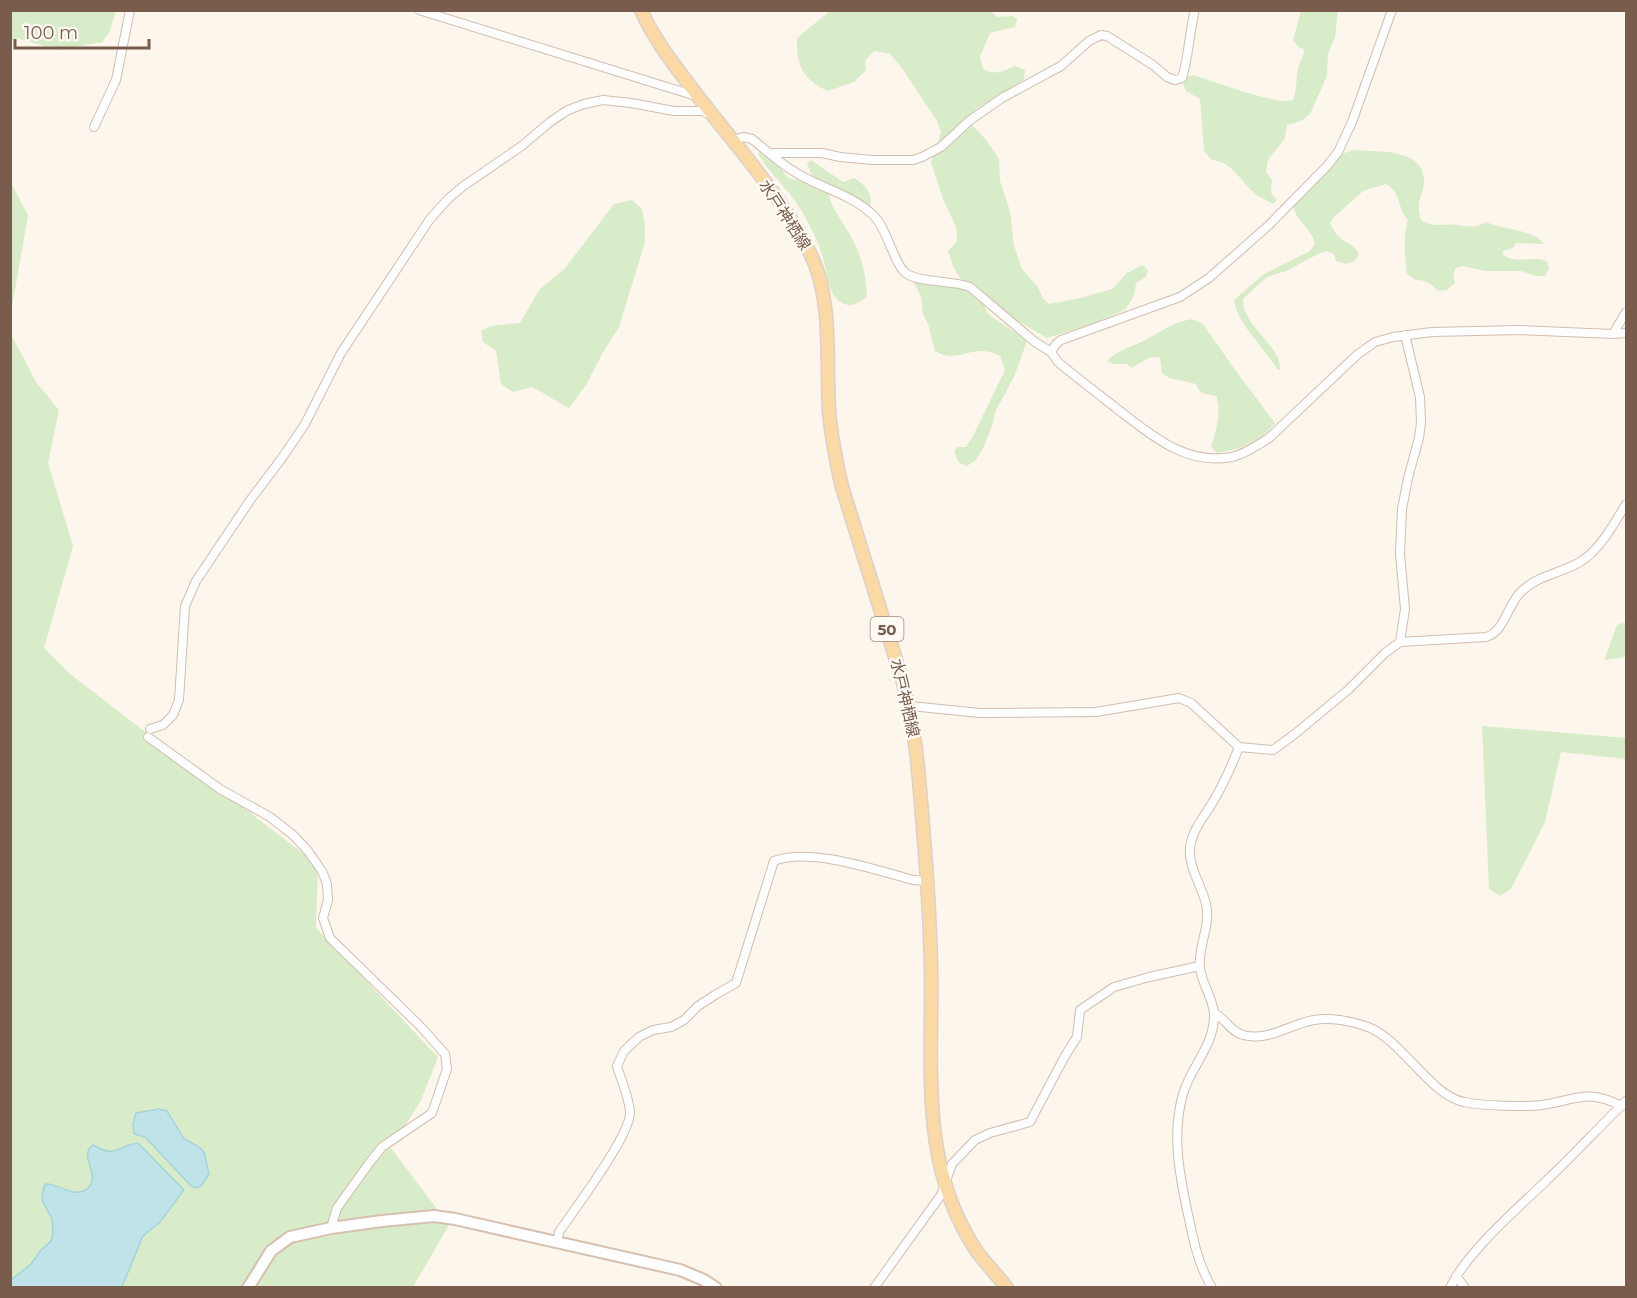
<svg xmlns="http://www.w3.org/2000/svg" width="1637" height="1298" font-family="Montserrat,'Noto Sans JP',sans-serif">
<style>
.green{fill:#d8ecc9}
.water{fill:#bfe3e8;stroke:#a5d3da;stroke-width:1.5}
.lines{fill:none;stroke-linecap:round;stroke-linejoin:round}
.street-casing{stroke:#d1beb0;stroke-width:10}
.secondary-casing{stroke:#d6c0b0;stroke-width:14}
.primary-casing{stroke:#dad1cd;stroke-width:15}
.street{stroke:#fff;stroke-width:8}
.secondary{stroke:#fff;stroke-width:10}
.primary{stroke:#fbd9a5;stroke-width:12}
.labels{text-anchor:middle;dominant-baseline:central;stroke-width:5;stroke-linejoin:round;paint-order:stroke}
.shield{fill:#fffaf3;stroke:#a28b7f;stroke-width:1.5}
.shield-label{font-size:15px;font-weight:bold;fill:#7a5c4d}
.street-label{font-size:16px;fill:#7a5c4d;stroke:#fffaf3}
</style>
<rect width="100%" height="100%" fill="#fdf6ec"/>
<path class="green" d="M 988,10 L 998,17 L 1013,16 L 1017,19 L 1015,27 L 990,33 L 980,57 L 983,69 C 995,76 1003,71 1015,66 L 1025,70 L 1024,80 L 978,108 L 966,118 L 987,141 L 999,159 L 1000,181 L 1010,211 L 1014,246 L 1022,269 L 1038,287 L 1043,299 L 1049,304 L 1081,298 L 1112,289 L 1127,273 L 1142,265 L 1148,270 L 1146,277 L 1136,283 L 1134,296 L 1125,310 L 1092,324 L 1047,338 L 1002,312 L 976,289 L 962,281 L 953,266 L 948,251 L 957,241 L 956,227 L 943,199 L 931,163 L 941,132 L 937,121 L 902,68 L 890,54 L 874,51 L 865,61 L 866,70 L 854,82 L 828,91 C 803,80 796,65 797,38 L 830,11 Z
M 10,11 L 116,10 L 116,11 L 109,33 L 102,42 L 58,50 L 16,38 L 11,40 Z
M 1301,11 L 1338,11 L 1335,37 L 1328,54 L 1327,76 L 1310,114 L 1301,121 L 1287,125 L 1285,138 L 1268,160 L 1266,172 L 1272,180 L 1271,193 L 1277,200 L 1273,204 C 1266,200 1258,197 1253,192 C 1239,179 1232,162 1212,160 L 1204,151 L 1200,99 L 1186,91 L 1183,84 L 1187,77 L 1193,75 C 1212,81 1279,106 1293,100 C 1297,88 1296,80 1298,69 C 1299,61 1304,57 1304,49 L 1298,47 L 1293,40 Z
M 1355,150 C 1378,152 1426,148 1424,183 C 1422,200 1415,200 1421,220 C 1436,229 1443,223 1458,225 C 1470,227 1475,228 1486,222 C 1501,229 1535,230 1544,244 L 1516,243 L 1513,248 L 1503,251 L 1503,255 C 1517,265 1532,255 1547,261 L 1549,268 L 1545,276 L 1536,276 L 1521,271 L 1485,271 L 1463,266 L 1456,268 L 1453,275 L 1455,283 L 1447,290 L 1438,291 C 1430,283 1426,280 1415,280 L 1407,274 C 1405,260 1403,233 1408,220 C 1397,208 1401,192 1386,184 L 1363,191 L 1334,217 L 1330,223 C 1339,245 1352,240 1359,254 L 1355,261 L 1346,264 L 1336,261 L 1334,254 L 1327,251 L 1322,252 L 1286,271 L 1267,277 L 1243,299 C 1241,325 1282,346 1280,370 L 1277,369 C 1265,348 1237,324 1234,300 L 1264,274 L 1310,251 L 1315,243 C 1311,228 1295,221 1294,206 L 1344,153 Z
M 759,152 L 778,164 L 787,177 L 794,180 L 813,178 L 807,164 L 811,160 L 843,182 L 854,178 C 864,184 874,194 870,206 L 829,191 L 828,193 C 832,210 845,225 853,240 C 862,258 866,276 867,296 C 858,306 846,309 836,298 C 827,288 826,267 822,254 C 815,234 805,214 792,197 C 781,182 767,170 758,154 Z
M 11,183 L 28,215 L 11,313 Z
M 632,200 L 642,209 L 645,225 L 645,242 L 619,327 L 602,354 L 586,385 L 569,408 C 556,402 545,393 532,387 L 513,392 L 501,384 L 496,351 L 483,342 L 481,331 L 491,326 L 520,323 L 539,290 L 565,268 L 614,204 Z
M 916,280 C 943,284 979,283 988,314 L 1027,341 L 1014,377 L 995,412 L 992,426 L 984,446 L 976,460 L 967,466 L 959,463 L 954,451 L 957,447 L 966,447 L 972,438 L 1005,370 L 1000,356 C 973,341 958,366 935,351 L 928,324 L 923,314 L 921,296 L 914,283 Z
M 1192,319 L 1203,324 L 1233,367 L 1275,423 C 1261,442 1239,450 1216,453 L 1211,446 C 1216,433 1222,409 1216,396 C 1205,393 1201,396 1196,384 L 1169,378 L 1162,373 L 1160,358 C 1148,354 1142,364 1131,368 L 1127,364 L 1113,364 L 1107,361 C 1116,351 1133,346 1145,340 C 1161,332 1173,322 1192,319 Z
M 10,332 L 36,382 L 59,410 L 48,463 L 73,546 L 44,648 L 70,674 L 318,865 L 316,928 L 438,1057 L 421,1100 L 407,1123 L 388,1144 L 449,1225 L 413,1287 L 11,1287 Z
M 1626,622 L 1626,657 L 1604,660 L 1617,625 Z
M 1482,726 L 1626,738 L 1626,759 L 1561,752 L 1545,822 L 1511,889 L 1500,896 L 1489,889 Z"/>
<path class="water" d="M 159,1109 L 167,1111 L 184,1139 L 198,1146 L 204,1152 L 209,1174 L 201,1186 L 195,1188 L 191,1186 L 145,1137 L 134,1134 L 133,1124 L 136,1113 Z
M 138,1143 L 184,1190 L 160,1222 L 143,1236 L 122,1287 L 11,1287 L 11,1280 L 31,1264 L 41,1250 L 51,1241 L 53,1234 L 52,1219 L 43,1202 L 42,1194 L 45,1184 C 59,1183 74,1199 87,1189 C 103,1176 77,1156 93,1145 C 117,1159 115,1146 138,1143 Z"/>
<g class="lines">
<defs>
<path id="street" d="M 419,10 L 696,96
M 94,127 L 116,80 L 130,10
M 733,141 L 743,137 L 752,139 C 767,151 783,166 800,175 C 824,189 852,195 873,215 C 888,229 894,266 907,274 C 921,283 952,280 970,287 L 1035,342 L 1051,352 L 1058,362 C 1077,378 1097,393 1116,408 C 1150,434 1185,466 1232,457 C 1245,454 1258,445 1269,438 L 1358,354 L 1375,342 L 1393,337 L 1432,332 L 1519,330 L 1613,334 L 1626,333
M 771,153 L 822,153 L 840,157 L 873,160 L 913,160 L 922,157 L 941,147 L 969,121 L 1002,98 L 1061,66 L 1089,41 L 1101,35 L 1107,36 L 1153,65 L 1167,77 L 1175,80 L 1182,78 C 1189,56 1189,33 1195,10
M 1613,334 L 1626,312
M 1051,352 L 1056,344 L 1061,340 L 1180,297 L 1209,278 L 1269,225 L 1327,166 L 1338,152 L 1352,122 L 1392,10
M 1400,642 L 1405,609 L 1400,554 L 1402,509 L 1408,478 L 1419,438 L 1421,423 L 1420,397 L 1405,335
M 910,706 L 980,713 L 1096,712 L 1179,698 L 1191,703 L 1239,747 L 1273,750 L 1296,733 L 1348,690 L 1385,653 L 1400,642 L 1486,637 C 1503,633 1508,606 1519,594 C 1536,575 1560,574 1580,562 C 1600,550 1614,524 1626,504
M 150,729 L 163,725 L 173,715 L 179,700 L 185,606 L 196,581 L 251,499 L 282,458 L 305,424 L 341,353 L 430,219 L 448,199 L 462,187 L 523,145 L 550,122 L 568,110 L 584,104 L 603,100 L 631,103 L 674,111 L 702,111 L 711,115
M 148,737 L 220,789 L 270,817 L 293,835 L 308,851 L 322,871 L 327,884 L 328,900 L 323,918 L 330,938 L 421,1027 L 445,1054 L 447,1069 L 432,1113 L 382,1147 L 370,1162 L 337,1208 L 331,1228
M 1214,1013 C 1225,1018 1231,1032 1243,1035 C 1268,1042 1290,1024 1314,1020 C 1330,1017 1352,1021 1368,1027 C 1402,1040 1431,1096 1464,1102 C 1481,1106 1525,1107 1542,1105 C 1577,1100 1585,1088 1622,1106
M 557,1243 L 559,1232 C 574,1210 631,1135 630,1112 C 629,1097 621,1080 617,1066 L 624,1051 L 639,1037 L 653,1030 L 671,1027 L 684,1020 L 698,1006 L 715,995 L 736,983 L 774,861 C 810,847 876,870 913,880 L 928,881
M 1456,1276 L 1465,1288
M 874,1288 L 941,1195 L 952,1164 L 975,1140 L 990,1133 L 1030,1122 L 1065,1056 L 1077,1037 L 1080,1010 L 1114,987 L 1149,977 L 1200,966
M 1212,1288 C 1199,1266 1194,1243 1189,1219 C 1180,1178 1171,1135 1183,1094 C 1191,1066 1215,1045 1214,1014 C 1213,997 1201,983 1200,967 C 1198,945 1211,926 1206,904 C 1202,886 1188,867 1190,848 C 1192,829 1205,816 1214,800 C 1224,783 1232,765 1239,747
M 1450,1288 C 1467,1252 1516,1210 1545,1182 C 1573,1156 1599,1127 1626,1101"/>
<path id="secondary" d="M 248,1288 L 271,1251 L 290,1237 L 331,1228 L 382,1221 L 434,1216 L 455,1219 L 680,1270 L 704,1280 L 716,1288"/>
<path id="primary" d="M 641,10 C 653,37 670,60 688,83 C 729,139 779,190 810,253 C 833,298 826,361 829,410 C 831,436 836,461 842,487 L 902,679 C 916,728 919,777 923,827 C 927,874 930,920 931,967 C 933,1067 918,1166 978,1253 C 987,1265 998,1276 1007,1288"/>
</defs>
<use href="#street" class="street-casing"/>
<use href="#secondary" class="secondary-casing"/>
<use href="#primary" class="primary-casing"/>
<use href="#street" class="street"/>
<use href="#secondary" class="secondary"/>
<use href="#primary" class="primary"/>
</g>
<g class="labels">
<rect class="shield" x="870.5" y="617" width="33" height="24" rx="4.5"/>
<g class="shield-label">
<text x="887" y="629">50</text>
</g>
<g class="street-label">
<text transform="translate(785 215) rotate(57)">水戸神栖線</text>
<text transform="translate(905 698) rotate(77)">水戸神栖線</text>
</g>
</g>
<rect width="1637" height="1298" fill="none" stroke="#7a5c4d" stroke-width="24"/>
<path d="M15 39v9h134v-9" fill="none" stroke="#7a5c4d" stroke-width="3"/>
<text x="24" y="39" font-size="18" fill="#7a5c4d" stroke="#fffaf3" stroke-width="4.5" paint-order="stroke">100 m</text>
</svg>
